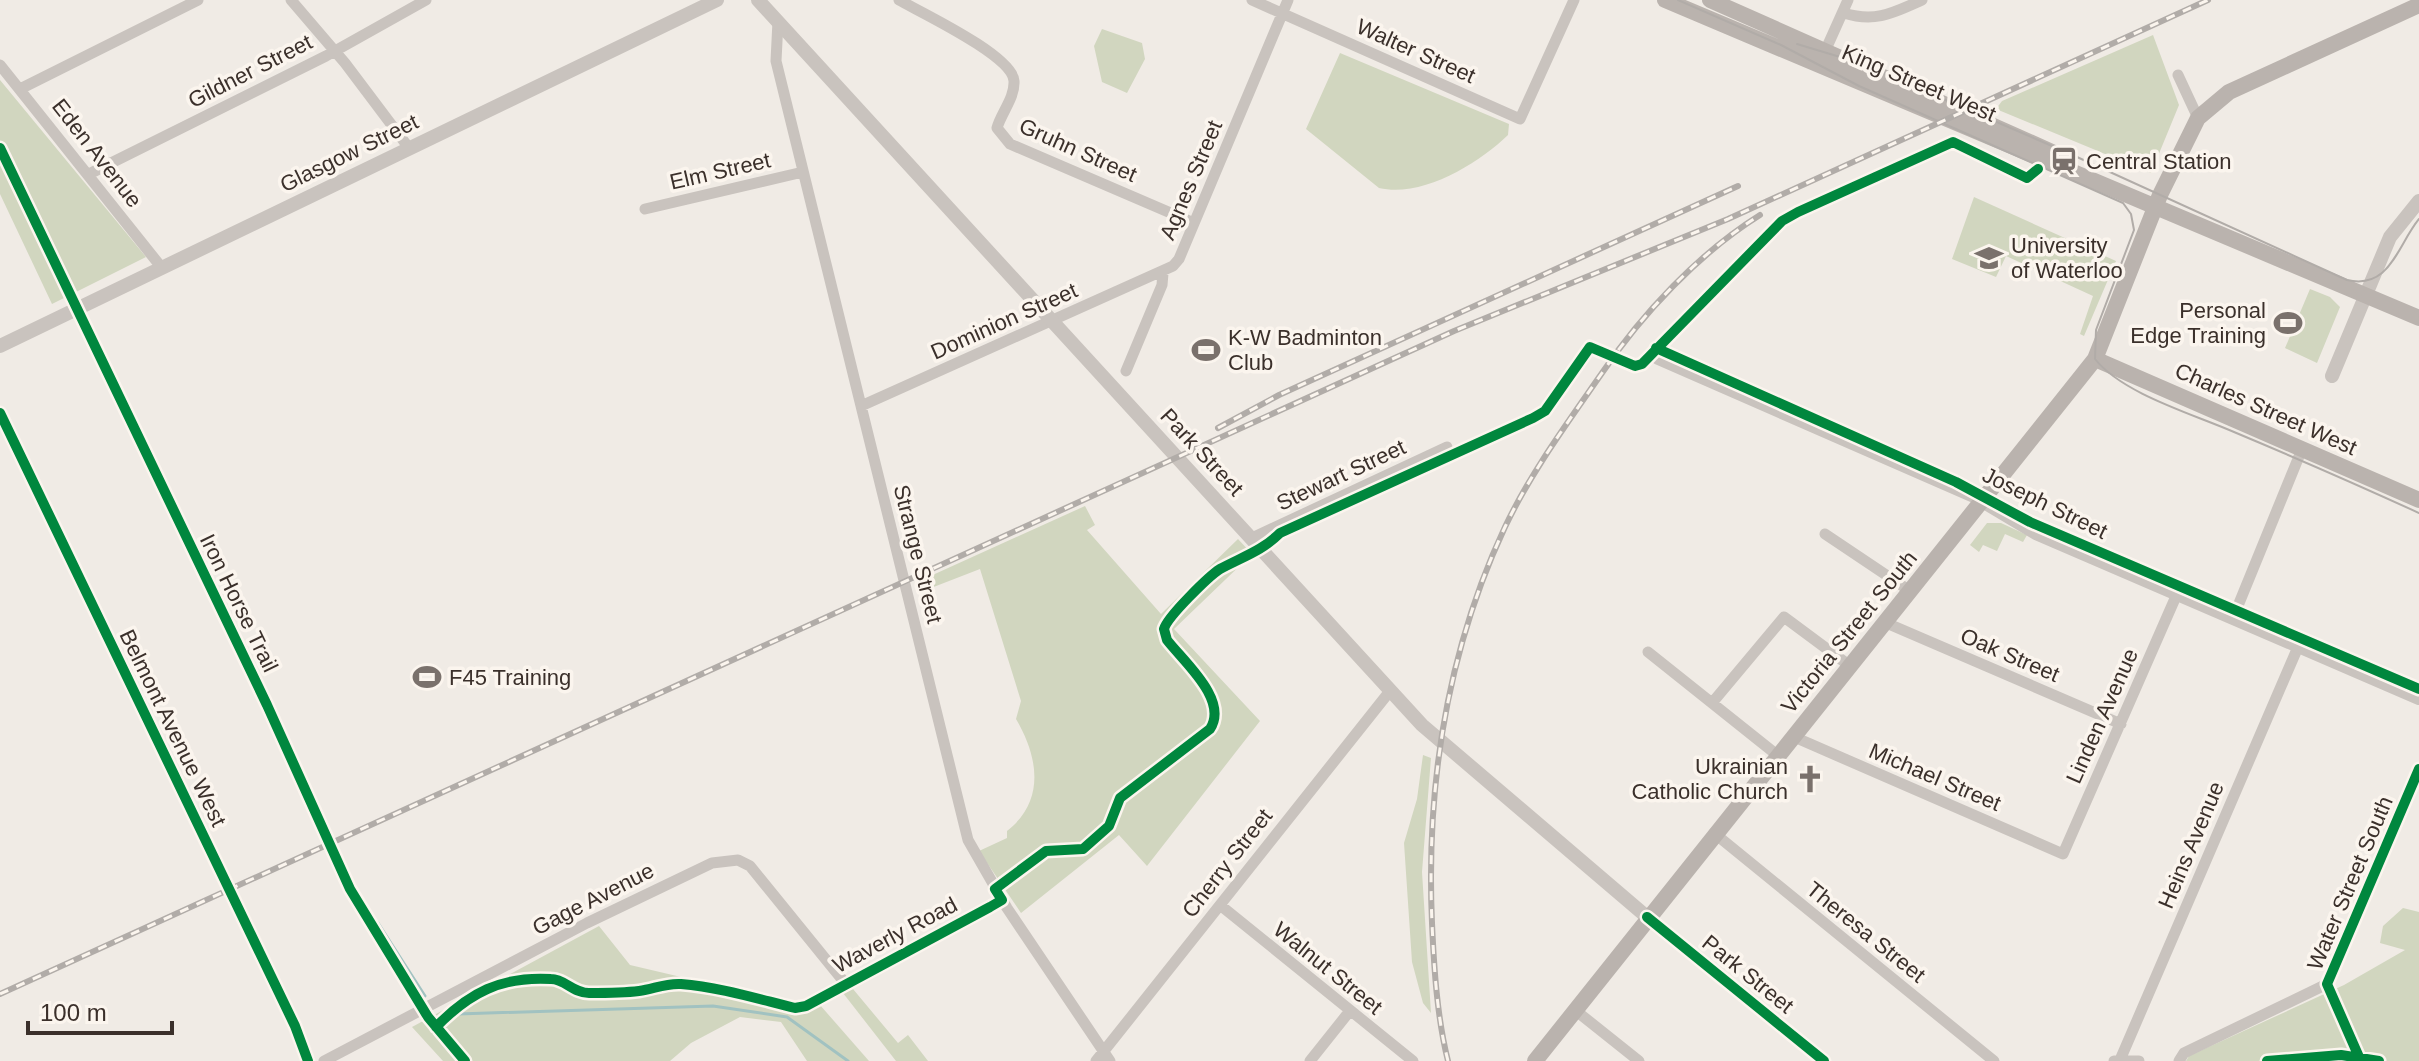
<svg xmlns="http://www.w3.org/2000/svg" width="2419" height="1061" font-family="Arial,sans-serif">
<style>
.green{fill:#d1d6bf}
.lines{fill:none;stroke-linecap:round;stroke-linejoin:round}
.stream{stroke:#a1c2c1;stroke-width:3}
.minor{stroke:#c9c3be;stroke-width:11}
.tertiary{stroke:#c9c3be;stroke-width:14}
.secondary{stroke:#bab3ae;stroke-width:16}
.tram{stroke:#b1aca8;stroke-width:2}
.rail-casing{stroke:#b1aca8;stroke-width:6}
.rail{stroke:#fbf5ee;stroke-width:3;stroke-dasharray:9;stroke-linecap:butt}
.cycleway-casing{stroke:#fbf5ee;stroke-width:15}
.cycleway{stroke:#00873e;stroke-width:10}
.labels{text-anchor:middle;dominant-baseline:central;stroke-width:7;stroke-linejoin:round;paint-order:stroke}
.street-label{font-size:22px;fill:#3b302b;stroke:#fbf5ee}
.poi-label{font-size:22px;fill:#3b302b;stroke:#fbf5ee;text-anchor:start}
</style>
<rect width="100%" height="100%" fill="#f0ebe5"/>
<path class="green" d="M 1102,29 L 1142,43 L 1145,59 L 1127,93 L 1102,82 L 1094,46 Z
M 2153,35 L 2179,105 L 2151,173 L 1996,109 L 2002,101 Z
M 1340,53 L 1509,124 L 1508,135 C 1478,164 1422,198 1379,188 L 1306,129 Z
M 0,80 L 146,257 L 52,304 L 0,194 Z
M 1974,197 L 2116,261 L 2084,336 L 2080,334 L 2093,296 L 2006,256 L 1996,277 L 1952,259 Z
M 2310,289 L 2330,297 L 2340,307 L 2317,363 L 2285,348 Z
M 1085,506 L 1095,525 L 1087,530 L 1161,614 L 1238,539 L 1252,554 L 1174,629 L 1260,721 L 1147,866 L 1119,835 L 1021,913 L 979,851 L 1007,838 L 1007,831 C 1045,801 1039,758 1016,719 L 1021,701 L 980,569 L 931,588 L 926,578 Z
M 1987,523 L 2001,523 L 2027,535 L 2023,542 L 2005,534 L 1997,551 L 1983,545 L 1979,552 L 1970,545 Z
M 1423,755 L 1431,758 L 1422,872 L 1431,1013 L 1423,1003 L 1412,962 L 1404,843 L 1417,799 Z
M 2403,908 L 2419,912 L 2419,1061 L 2186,1061 L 2189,1056 L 2344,985 L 2405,950 L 2380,943 L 2383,926 Z
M 599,926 L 630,965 L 792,1003 L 800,1000 L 807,1012 L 820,1005 L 869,1061 L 807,1061 L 781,1022 L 740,1017 L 691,1043 L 670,1061 L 443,1061 L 412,1027 Z
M 853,989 L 898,1043 L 908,1035 L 928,1061 L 896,1061 L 843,993 Z"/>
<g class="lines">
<path class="stream" d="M 378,923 L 425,996
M 458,1014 L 713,1006 L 787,1017 L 848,1061"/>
<path class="minor" d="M 291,0 L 345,63 L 409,148
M 899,0 C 922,13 1013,56 1014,81 C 1015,98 1001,113 997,128 L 1010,144 L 1194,223
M 1252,0 L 1520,119 L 1574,0
M 1844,13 C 1875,23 1893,13 1922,0
M 778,21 L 776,61 L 968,840 L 1007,908 L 1110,1061
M 1822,58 L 1848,0
M 0,65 L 162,268
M 2178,75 L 2198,118
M 20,89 L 198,0
M 89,174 L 326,56 L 426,0
M 645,209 L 803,172
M 1657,359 L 1984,502
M 1126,371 L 1162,285 L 1163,273
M 861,406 L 1173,266 L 1179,259 L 1288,0
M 1825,534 L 1910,591
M 1252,538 L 1447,447
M 2233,618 L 2302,449
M 1884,622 L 2121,724
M 1648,652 L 1777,755
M 1712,703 L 1784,617 L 1850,666
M 1792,736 L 2063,854 L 2177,594
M 1714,833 L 1994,1061
M 1220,905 L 1413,1061
M 1647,917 L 1824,1061
M 806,1006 L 1002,900
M 1575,1010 L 1639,1061
M 2359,1057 L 2327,984 L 2419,769
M 2120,1060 L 2298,647
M 324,1061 L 587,923 L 712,863 L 738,860 L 750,866 L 845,983
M 1096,1061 L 1390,691
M 1310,1061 L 1349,1012
M 2114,1061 L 2139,1061
M 2179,1061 L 2184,1053 L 2327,984
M 2267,1061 L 2341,1055 L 2379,1061"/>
<path class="tertiary" d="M 758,0 L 1422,725 L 1647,917
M 0,346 L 717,0
M 2332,376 L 2390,237 L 2419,201
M 0,413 L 295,1026 L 308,1061
M 1984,502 L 2036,533 L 2419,698"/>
<path class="secondary" d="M 1665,0 L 2419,318
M 1710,0 L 2052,152
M 2095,359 L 2419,500
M 1535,1061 L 2095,359 L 2160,195 L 2198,118 L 2229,92 L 2419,5"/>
<path class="tram" d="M 1678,0 L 1781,45 L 1859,86 L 2123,203 L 2131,214 L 2134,230 L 2096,330 L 2095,359 C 2123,394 2193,414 2234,432 C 2296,458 2358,485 2419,513
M 1797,44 L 1860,63 L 2066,152 L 2347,280 C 2390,290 2397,246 2419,219"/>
<defs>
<path id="rail" d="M 1218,428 L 1279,395 L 1738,186
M 0,994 L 1454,331 L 1728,219 L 2208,0
M 1448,1061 C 1437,1017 1434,968 1432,923 C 1426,787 1447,651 1505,527 C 1531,472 1568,422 1602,373 C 1642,314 1699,253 1760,215"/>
</defs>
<use href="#rail" class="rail-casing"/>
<use href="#rail" class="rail"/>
<defs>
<path id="cycleway" d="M 0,148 L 267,705 L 350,889 L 428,1017 L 465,1061
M 1656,348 L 1956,482 L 2030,522 L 2419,689
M 0,413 L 295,1026 L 308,1061
M 1647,917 L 1824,1061
M 436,1027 C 469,993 501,976 551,979 C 565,979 573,993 589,993 C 606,993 623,993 639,991 C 654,989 665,983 681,984 C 719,987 758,999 795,1008 L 806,1006 L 990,907 L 1002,900 L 995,889 L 1046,851 L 1083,849 L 1109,826 L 1120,798 L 1210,729 C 1229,700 1184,662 1167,640 L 1164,629 C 1167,617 1209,576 1220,569 C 1242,557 1262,551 1280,533 L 1533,418 L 1545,411 L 1590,347 L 1635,366 L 1642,364 L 1782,221 L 1798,212 L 1953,142 L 2027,178 L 2038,169
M 2359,1057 L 2327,984 L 2419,769
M 2267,1061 L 2341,1055 L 2379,1061"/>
</defs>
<use href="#cycleway" class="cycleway-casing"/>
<use href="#cycleway" class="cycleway"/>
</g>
<defs>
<symbol id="station-bare" viewBox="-9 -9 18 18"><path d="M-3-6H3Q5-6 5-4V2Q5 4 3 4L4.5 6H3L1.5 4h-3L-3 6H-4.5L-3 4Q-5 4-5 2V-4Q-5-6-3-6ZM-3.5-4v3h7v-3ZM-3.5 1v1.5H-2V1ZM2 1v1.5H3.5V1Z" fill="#7a716c" stroke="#fbf5ee" stroke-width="2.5" paint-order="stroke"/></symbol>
<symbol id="university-bare" viewBox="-9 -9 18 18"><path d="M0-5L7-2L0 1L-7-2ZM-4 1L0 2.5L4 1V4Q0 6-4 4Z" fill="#7a716c" stroke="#fbf5ee" stroke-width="2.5" paint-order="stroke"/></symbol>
<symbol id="stadium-bare" viewBox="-9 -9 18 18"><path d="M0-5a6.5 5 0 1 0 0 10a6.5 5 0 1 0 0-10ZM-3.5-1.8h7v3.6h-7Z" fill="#7a716c" stroke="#fbf5ee" stroke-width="2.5" paint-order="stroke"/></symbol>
<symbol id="church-bare" viewBox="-9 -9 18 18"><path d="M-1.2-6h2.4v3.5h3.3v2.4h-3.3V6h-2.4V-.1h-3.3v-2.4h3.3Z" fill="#7a716c" stroke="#fbf5ee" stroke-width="2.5" paint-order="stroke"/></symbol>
</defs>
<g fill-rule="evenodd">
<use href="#station-bare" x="2044" y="141" width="40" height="40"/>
<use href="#university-bare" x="1969" y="238" width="40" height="40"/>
<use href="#stadium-bare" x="2268" y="303" width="40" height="40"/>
<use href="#stadium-bare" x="1186" y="330" width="40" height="40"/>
<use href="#stadium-bare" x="407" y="657" width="40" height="40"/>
<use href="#church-bare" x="1790" y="759" width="40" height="40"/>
</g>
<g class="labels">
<g class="street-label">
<text transform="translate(1416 51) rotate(24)">Walter Street</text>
<text transform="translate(250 71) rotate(-27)">Gildner Street</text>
<text transform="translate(1919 83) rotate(23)">King Street West</text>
<text transform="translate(1078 150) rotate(24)">Gruhn Street</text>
<text transform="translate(97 153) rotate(52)">Eden Avenue</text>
<text transform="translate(349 153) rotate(-26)">Glasgow Street</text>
<text transform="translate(720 171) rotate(-13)">Elm Street</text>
<text transform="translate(1191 180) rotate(-67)">Agnes Street</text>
<text transform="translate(1004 321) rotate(-24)">Dominion Street</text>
<text transform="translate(2266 409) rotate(24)">Charles Street West</text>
<text transform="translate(1202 452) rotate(47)">Park Street</text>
<text transform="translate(1341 475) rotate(-25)">Stewart Street</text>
<text transform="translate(2045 503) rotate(26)">Joseph Street</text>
<text transform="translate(918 554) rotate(76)">Strange Street</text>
<text transform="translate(239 603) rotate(64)">Iron Horse Trail</text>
<text transform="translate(1849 632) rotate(-51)">Victoria Street South</text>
<text transform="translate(2010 655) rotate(23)">Oak Street</text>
<text transform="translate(2102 716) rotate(-66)">Linden Avenue</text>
<text transform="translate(173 728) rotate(64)">Belmont Avenue West</text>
<text transform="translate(1935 777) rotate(23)">Michael Street</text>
<text transform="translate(2191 845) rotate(-67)">Heins Avenue</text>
<text transform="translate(1227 863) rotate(-52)">Cherry Street</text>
<text transform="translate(2350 883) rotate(-67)">Water Street South</text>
<text transform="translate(593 899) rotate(-27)">Gage Avenue</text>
<text transform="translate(1866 932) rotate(39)">Theresa Street</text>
<text transform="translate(895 935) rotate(-28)">Waverly Road</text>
<text transform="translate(1328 968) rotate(39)">Walnut Street</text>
<text transform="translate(1748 974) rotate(39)">Park Street</text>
</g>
<g class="poi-label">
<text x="2086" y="161">Central Station</text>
<text x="2011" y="245">University<tspan x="2011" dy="25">of Waterloo</tspan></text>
<text x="2266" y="310" text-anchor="end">Personal<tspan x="2266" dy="25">Edge Training</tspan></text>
<text x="1228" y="337">K-W Badminton<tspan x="1228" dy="25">Club</tspan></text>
<text x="449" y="677">F45 Training</text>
<text x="1788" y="766" text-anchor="end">Ukrainian<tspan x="1788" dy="25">Catholic Church</tspan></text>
</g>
</g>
<path d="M28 1021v12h144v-12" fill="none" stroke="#3b302b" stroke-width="4"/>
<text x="40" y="1021" font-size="24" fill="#3b302b" stroke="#fbf5ee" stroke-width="6" paint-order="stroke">100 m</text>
</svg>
